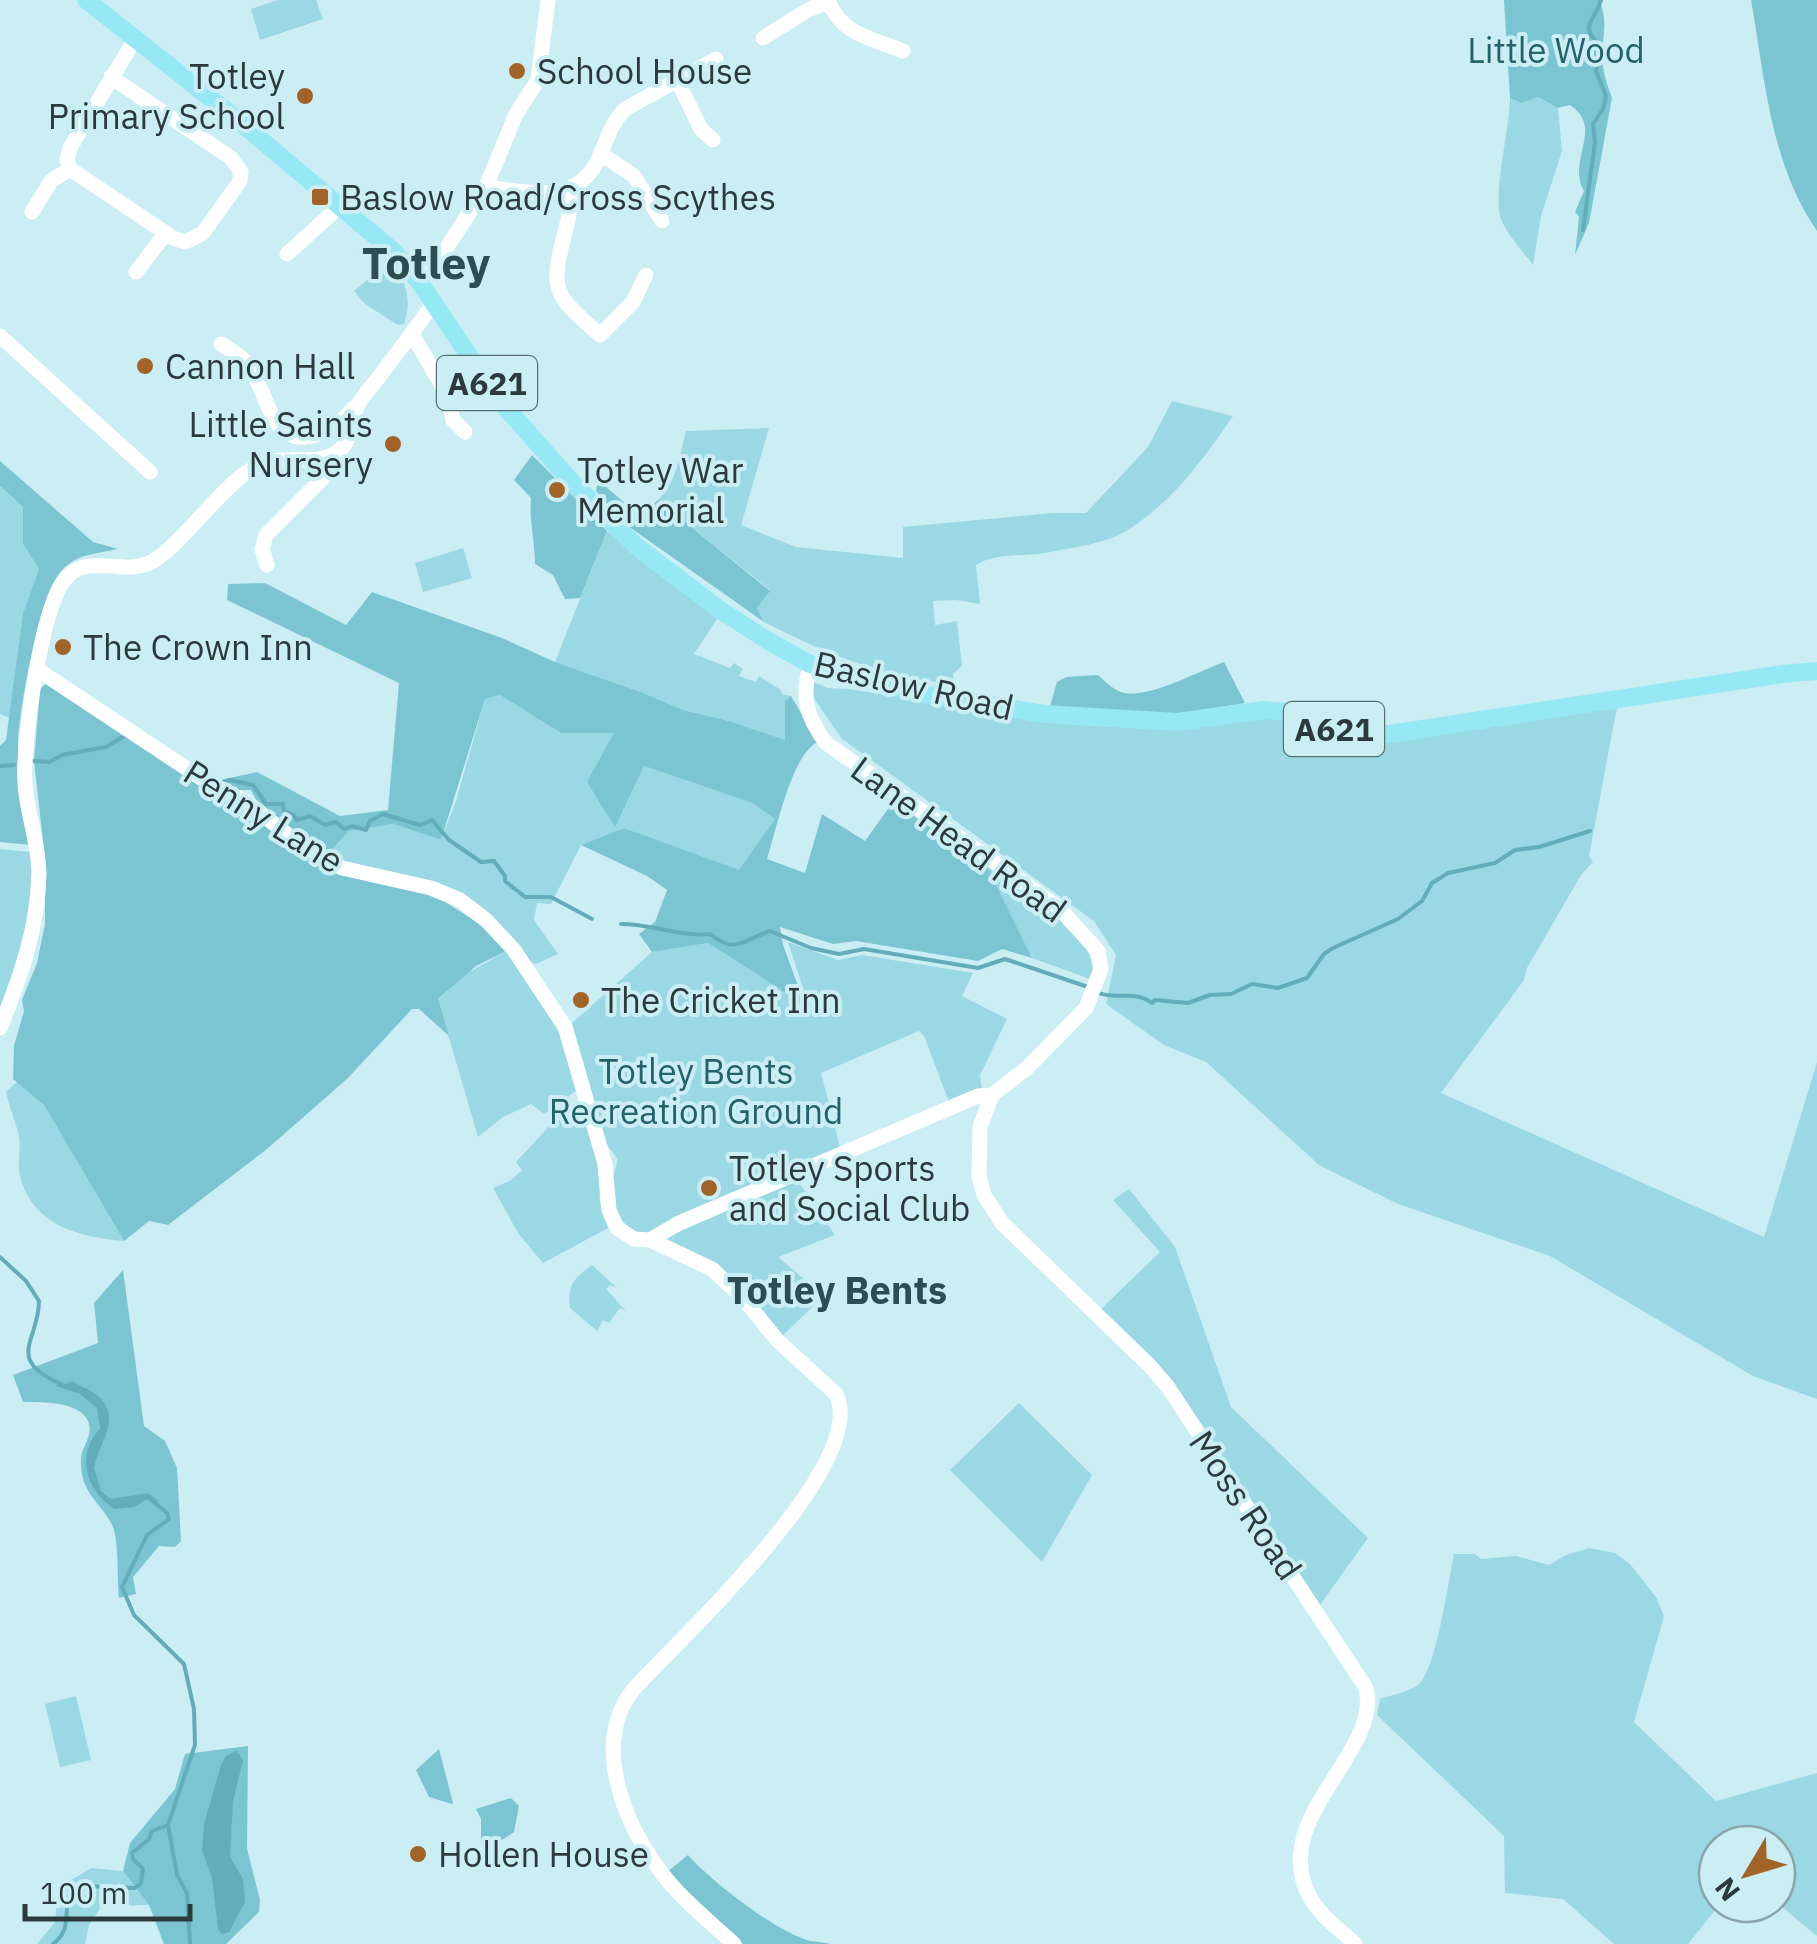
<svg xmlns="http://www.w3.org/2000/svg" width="1817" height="1944" font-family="'IBM Plex Sans',sans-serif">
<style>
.green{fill:#9ad8e4}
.forest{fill:#7bc5d3}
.water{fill:#63adbb}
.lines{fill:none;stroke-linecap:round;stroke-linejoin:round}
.stream{stroke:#63adbb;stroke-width:4}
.minor{stroke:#fff;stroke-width:15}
.major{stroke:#97e8f5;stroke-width:18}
.poi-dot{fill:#a16328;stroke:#cbeef5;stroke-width:4}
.labels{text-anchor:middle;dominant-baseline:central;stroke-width:8;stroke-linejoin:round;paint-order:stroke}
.shield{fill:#cbeef5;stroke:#5c7074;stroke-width:2.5}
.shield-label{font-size:32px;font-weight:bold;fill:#2c3a3d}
.park-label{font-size:35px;fill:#24626c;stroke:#cbeef5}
.poi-label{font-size:35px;fill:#2c3a3d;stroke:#cbeef5;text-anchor:start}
.street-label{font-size:35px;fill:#2c3a3d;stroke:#cbeef5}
.neighbourhood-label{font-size:38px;font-weight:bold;fill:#2e4d53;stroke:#cbeef5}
.district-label{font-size:45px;font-weight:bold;fill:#2e4d53;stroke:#cbeef5}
</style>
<rect width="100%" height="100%" fill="#cbeef5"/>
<path class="green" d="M 278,0 L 316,0 L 323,19 L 260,40 L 251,9 Z
M 1538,97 L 1558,108 L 1562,151 L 1541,216 L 1533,265 C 1523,251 1507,235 1501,219 C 1492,196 1510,128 1510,98 L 1521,103 Z
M 393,265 C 407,283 412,302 404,324 L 398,325 L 365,304 L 354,291 L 378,271 L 381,275 Z
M 1172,401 L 1233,416 C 1203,460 1173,501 1128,530 C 1106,544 1070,548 1045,553 C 1023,557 995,552 976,565 L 980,604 L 956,600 L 933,601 L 935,625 L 957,621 L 962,666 L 953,674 L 953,684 C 885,678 825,653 764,622 L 757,608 L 770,590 L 658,500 C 676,484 680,454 686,431 L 769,428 L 741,525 L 796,547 L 903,558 L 903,527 L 1052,513 L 1086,513 L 1148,447 Z
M 0,486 L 23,507 L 23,544 L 39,569 L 23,613 L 10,718 L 0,714 Z
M 607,531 L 717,619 L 694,654 L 730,668 L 734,663 L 743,669 L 739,676 L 756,682 L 759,676 L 781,690 L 782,694 L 791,696 L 785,701 L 786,741 L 729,721 L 683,710 L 641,692 L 555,662 Z
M 463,548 L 472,578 L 423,592 L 415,563 Z
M 813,682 L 828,688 L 849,689 L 1029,718 L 1258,717 L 1279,719 L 1356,741 L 1617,707 L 1589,856 L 1593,862 L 1581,875 L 1527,968 L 1524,980 L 1441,1093 L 1764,1237 L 1817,1062 L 1817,1399 L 1753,1376 L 1550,1256 L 1398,1204 L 1319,1165 L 1206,1062 L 1164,1045 L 1106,1004 L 1116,955 L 1094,921 L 842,739 L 809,691 Z
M 500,695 L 561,733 L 614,733 L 614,826 L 644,766 L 752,803 L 775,819 L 739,871 L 624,828 L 581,845 L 551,904 L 537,903 L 534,920 L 558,954 L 536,964 L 530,962 L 495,921 L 354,868 L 328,854 L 349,831 L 393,824 L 441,840 L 456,801 L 485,699 Z
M 0,849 L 31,852 C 34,907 20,956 0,1007 Z
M 987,866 C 1027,894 1096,925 1093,980 L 1032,958 Z
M 788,942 L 838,960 L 862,955 L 973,973 L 962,996 L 1007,1019 L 980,1075 L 982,1091 L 949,1102 L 924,1036 L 919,1031 L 821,1073 L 840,1147 L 649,1233 L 634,1232 L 616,1215 L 613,1177 L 618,1159 L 606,1144 L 572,1023 L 652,952 L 708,943 L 809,1007 Z
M 506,951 L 547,1005 L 562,1037 L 577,1090 L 544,1114 L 531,1104 L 503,1117 L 478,1137 L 438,1000 L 464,975 Z
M 18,1081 L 44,1105 L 124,1241 C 79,1237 33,1226 20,1176 C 17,1163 21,1150 19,1137 C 16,1122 9,1107 6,1092 Z
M 582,1104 L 598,1154 L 600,1204 L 608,1228 L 543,1263 L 518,1233 L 493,1188 L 510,1181 L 522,1170 L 516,1162 L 556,1119 Z
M 797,1180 L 835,1235 L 778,1257 L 824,1296 L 782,1336 L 718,1264 L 665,1238 Z
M 1129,1189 L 1175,1247 L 1231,1407 L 1368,1538 L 1320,1605 L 1214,1445 L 1101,1309 L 1160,1252 L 1113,1200 Z
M 592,1265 L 617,1288 L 610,1285 L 606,1289 L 626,1311 L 620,1308 L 609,1323 L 603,1320 L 597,1331 L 570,1308 C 567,1284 574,1279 592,1265 Z
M 1019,1403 L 1092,1475 L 1042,1562 L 950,1470 Z
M 1589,1548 L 1615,1553 L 1630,1564 L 1656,1597 L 1664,1616 L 1634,1722 L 1716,1801 L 1817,1773 L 1817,1936 L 1777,1903 L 1777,1844 L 1717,1844 L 1717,1904 L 1720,1904 L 1688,1944 L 1614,1944 L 1563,1899 L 1505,1893 L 1504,1836 L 1377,1715 L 1380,1699 C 1392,1695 1408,1692 1418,1685 C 1436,1672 1449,1578 1454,1554 L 1475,1554 L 1481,1559 L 1516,1556 L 1549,1565 L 1566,1555 Z
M 76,1696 L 91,1760 L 60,1767 L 45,1704 Z
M 91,1868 L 123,1871 L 149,1905 L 102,1906 L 89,1925 L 85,1944 L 37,1944 L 55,1922 L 58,1888 Z"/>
<path class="forest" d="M 1504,0 L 1599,0 C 1609,22 1602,36 1602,57 C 1603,73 1607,84 1612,98 L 1589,223 L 1575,255 L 1579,217 L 1575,212 L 1584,191 C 1566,160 1605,128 1570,105 L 1558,108 L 1538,97 L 1521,103 L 1510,98 Z
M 1751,0 L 1817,0 L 1817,231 C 1770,163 1765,79 1751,0 Z
M 532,455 L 557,480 L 550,488 L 557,498 L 567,490 L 607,531 L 580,598 L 565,599 L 553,575 L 535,564 C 535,542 529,520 531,498 L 514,480 Z
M 0,461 L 93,542 L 118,549 C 97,554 78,553 62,570 C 40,594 18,712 18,747 C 17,779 26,814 32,845 L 0,842 L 0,746 L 6,740 L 23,613 L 39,569 L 23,544 L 23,507 L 0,486 Z
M 597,485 L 604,485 L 640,516 L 658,500 L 770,591 L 757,608 L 764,622 L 621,521 L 596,491 Z
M 265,583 L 346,625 L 372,592 L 502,638 L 555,662 L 641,692 L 683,710 L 729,721 L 785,740 L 785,701 L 791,696 L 818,742 C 792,753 776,831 767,859 L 805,873 L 822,814 L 865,841 L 893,802 L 987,866 L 1032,958 L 1002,949 L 978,961 L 856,941 L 833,944 L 780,927 L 783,945 L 805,1005 L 708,943 L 652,952 L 639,934 L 655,922 L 667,890 L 647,876 L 581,845 L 624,828 L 739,870 L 775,819 L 752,803 L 644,766 L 615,827 L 587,782 L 614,733 L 561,733 L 500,695 L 485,699 L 441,840 L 393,824 L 349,831 L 328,854 L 259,806 L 251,790 L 233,790 L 216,781 L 257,772 L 340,816 L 388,810 L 399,683 L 227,600 L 228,584 Z
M 1224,662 L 1245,703 L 1178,714 L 1049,710 L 1057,682 L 1066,677 L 1098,675 C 1106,682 1114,691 1125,693 C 1150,698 1199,671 1224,662 Z
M 47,683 L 55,684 L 189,779 L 245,811 L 297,849 L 439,898 L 481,925 L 506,951 L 476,966 L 438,999 L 449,1036 L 419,1009 L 412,1009 L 348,1078 L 267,1149 L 168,1225 L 149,1221 L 124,1241 L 44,1105 L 13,1079 L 14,1046 L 24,1011 L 22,1000 L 37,963 L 45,924 L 45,859 L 34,761 L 40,689 Z
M 123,1270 L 144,1426 L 165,1441 L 177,1468 L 181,1541 L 175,1547 L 159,1546 L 133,1577 L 136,1594 L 119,1598 C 117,1579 119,1544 113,1527 C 103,1503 79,1495 81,1458 C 82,1446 94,1435 88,1421 C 79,1401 41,1402 23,1402 L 13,1375 L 98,1343 L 94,1303 Z
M 248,1746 L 247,1849 L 260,1900 L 259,1912 L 226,1944 L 164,1944 L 149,1905 L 123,1871 L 130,1843 L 175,1789 L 185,1754 Z
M 439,1749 L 453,1803 L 452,1804 L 429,1797 L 416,1770 Z
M 511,1798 L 519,1806 L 514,1832 L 502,1840 L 481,1845 L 481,1819 L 476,1809 Z
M 688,1855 C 711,1881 774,1930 807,1940 C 814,1942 824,1942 831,1944 L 743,1944 L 667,1872 Z"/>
<path class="water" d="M 59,1381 L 65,1384 L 73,1381 C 80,1387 87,1388 94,1393 C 126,1416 98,1443 94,1468 L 101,1491 L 111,1499 L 148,1493 L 158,1501 L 155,1505 L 147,1499 L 134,1507 L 114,1509 C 86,1490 75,1455 100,1429 L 97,1408 L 80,1394 L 56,1386 Z
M 236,1751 L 243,1760 L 233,1802 L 230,1857 L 243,1879 L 245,1902 L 229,1932 L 222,1934 L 218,1929 L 212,1878 L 202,1850 L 204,1824 L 221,1765 L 226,1756 Z"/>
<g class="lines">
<path class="stream" d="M 1583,230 L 1595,142 L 1593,124 L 1603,109 L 1606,96 L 1596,71 L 1603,49 C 1577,25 1594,24 1601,0
M 34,761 L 49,762 L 62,755 L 106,747 L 126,735
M 0,766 L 14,765
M 221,783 L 230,780 L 253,785 L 266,804 L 283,804 L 284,811 L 294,815 L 296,820 L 310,816 L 325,825 L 336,822 L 344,829 L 352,826 L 366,830 L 370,821 L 383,814 L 420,825 L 432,820 L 449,840 L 481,862 L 494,861 L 505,876 L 505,881 L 525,897 L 551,897 L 592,919
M 621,924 C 652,924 680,937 710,934 C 736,955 743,940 770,931 L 811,948 L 839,954 L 864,949 L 978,968 L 1005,959 L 1088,987
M 1096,992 C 1116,1001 1133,989 1152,1003 L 1155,1000 L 1188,1003 L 1210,995 L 1231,994 L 1252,984 L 1278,988 L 1307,978 L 1324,954 L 1333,948 L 1398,919 L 1422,901 L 1432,883 L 1448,873 L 1495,863 L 1515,850 L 1539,847 L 1590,831
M 0,1257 L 26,1281 L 39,1301 C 39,1341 4,1359 61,1384
M 154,1502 L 167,1513 L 169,1519 L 147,1535 L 122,1587 L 134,1615 L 184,1664 L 194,1709 L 195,1745 L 168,1825 L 177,1875 L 187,1893 L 190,1944
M 53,1944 C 73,1929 62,1912 71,1892 L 84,1886 L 135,1888 L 141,1883 L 143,1869 L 133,1859 L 132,1853 L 149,1839 L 152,1831 L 168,1825"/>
<path class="minor" d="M 828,0 C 841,35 872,38 903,51
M 763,38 L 808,10 L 827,2
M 678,82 L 701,129 L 713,140
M 601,154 L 634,176 L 662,221
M 70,169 L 173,238 L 185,242 L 203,233 L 240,181 L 241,172 L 231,158 L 111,77
M 70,169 L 67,160 L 70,148 L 135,39
M 486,187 C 529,192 577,206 599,158 C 607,140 611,123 625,109 L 716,59
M 569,190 C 576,228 542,270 565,301 C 574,313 588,324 600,335 L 633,302 L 646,275
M 32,212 L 51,181 L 70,169
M 287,254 L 339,207
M 136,272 L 166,233
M 418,280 L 440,258 L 486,187 L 516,114 L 538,80 L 548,0
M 412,334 L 447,394 L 453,420 L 465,432
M 0,336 L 150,472
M 221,344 C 230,350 240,355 247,363 C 260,380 264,402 275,420 C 294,455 337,429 354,408
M 267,565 L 262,549 L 266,535 L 335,466 L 340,450
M 810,664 C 802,697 805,715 826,743 L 1059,908 L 1098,951 L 1101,969 L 1086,1008 L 1027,1068 L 992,1095 L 980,1127 L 979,1176 L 984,1195 L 1002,1223 L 1149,1365 L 1168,1387 L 1366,1688 C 1382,1754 1265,1820 1311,1899 C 1321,1916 1340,1930 1355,1944
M 38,670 L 204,780 L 248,803 L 293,839 L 342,868 L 431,888 L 460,900 L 486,920 L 514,950 L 565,1027 L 605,1164 L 609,1210 L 617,1228 L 634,1239 L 650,1240 L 712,1269 L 742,1297 L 778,1341 L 836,1394 C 871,1464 678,1640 633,1690 C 591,1744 624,1823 661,1872 C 681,1899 709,1921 734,1944
M 0,1028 C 20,979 38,928 39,874 C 39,844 27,814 25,784 C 22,743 41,616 62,583 C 84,551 117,575 147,564 C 173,555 217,492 247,472 C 282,449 310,468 334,454 C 353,443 350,425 357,407 C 361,397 372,386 379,377 C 397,353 416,328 433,304
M 650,1240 L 679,1223 L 978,1096 L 992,1095"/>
<path class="major" d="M 86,0 L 228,112 L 393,251 L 418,280 L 499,400 L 571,481 L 636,546 L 720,610 L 770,642 L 810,664 L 852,677 L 923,694 L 1044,714 L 1177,722 L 1265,710 L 1284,712 L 1350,733 L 1376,736 L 1782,674 L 1817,671"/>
</g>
<g class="poi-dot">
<circle cx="517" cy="71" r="10"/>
<circle cx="305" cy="96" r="10"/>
<rect x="310" y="187" width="20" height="20" rx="5"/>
<circle cx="145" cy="366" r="10"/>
<circle cx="393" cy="444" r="10"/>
<circle cx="557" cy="490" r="10"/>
<circle cx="63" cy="647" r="10"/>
<circle cx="581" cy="1000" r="10"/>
<circle cx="709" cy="1188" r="10"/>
<circle cx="418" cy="1854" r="10"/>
</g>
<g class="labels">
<g class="shield">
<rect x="437" y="356" width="100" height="54" rx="8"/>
<rect x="1284" y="702" width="100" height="54" rx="8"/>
</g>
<g class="shield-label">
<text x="487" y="383">A621</text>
<text x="1334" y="729">A621</text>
</g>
<g class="park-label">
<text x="1556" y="50">Little Wood</text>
<text x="696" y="1071">Totley Bents<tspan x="696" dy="40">Recreation Ground</tspan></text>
</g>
<g class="poi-label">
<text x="537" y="71">School House</text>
<text x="285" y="76" text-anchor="end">Totley<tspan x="285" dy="40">Primary School</tspan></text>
<text x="340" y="197">Baslow Road/Cross Scythes</text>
<text x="165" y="366">Cannon Hall</text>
<text x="373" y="424" text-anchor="end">Little Saints<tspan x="373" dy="40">Nursery</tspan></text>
<text x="577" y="470">Totley War<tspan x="577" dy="40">Memorial</tspan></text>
<text x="83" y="647">The Crown Inn</text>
<text x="601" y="1000">The Cricket Inn</text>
<text x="729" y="1168">Totley Sports<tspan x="729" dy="40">and Social Club</tspan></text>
<text x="438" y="1854">Hollen House</text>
</g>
<g class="street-label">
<text transform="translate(914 685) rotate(13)">Baslow Road</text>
<text transform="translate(264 816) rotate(32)">Penny Lane</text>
<text transform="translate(959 839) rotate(36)">Lane Head Road</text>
<text transform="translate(1246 1505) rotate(56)">Moss Road</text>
</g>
<g class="neighbourhood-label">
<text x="837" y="1289">Totley Bents</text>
</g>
<g class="district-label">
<text x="426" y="262">Totley</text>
</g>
</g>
<g transform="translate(1747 1874) rotate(232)"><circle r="48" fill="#cbeef5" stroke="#8ba6ab" stroke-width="2.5"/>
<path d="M0-8L18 38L0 25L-18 38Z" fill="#a16328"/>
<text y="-15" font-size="28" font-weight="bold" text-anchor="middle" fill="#2c3a3d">N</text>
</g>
<path d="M25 1904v15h165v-15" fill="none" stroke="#2c3a3d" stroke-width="5"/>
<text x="40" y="1904" font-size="30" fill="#2c3a3d" stroke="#cbeef5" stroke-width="8" paint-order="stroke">100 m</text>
</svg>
